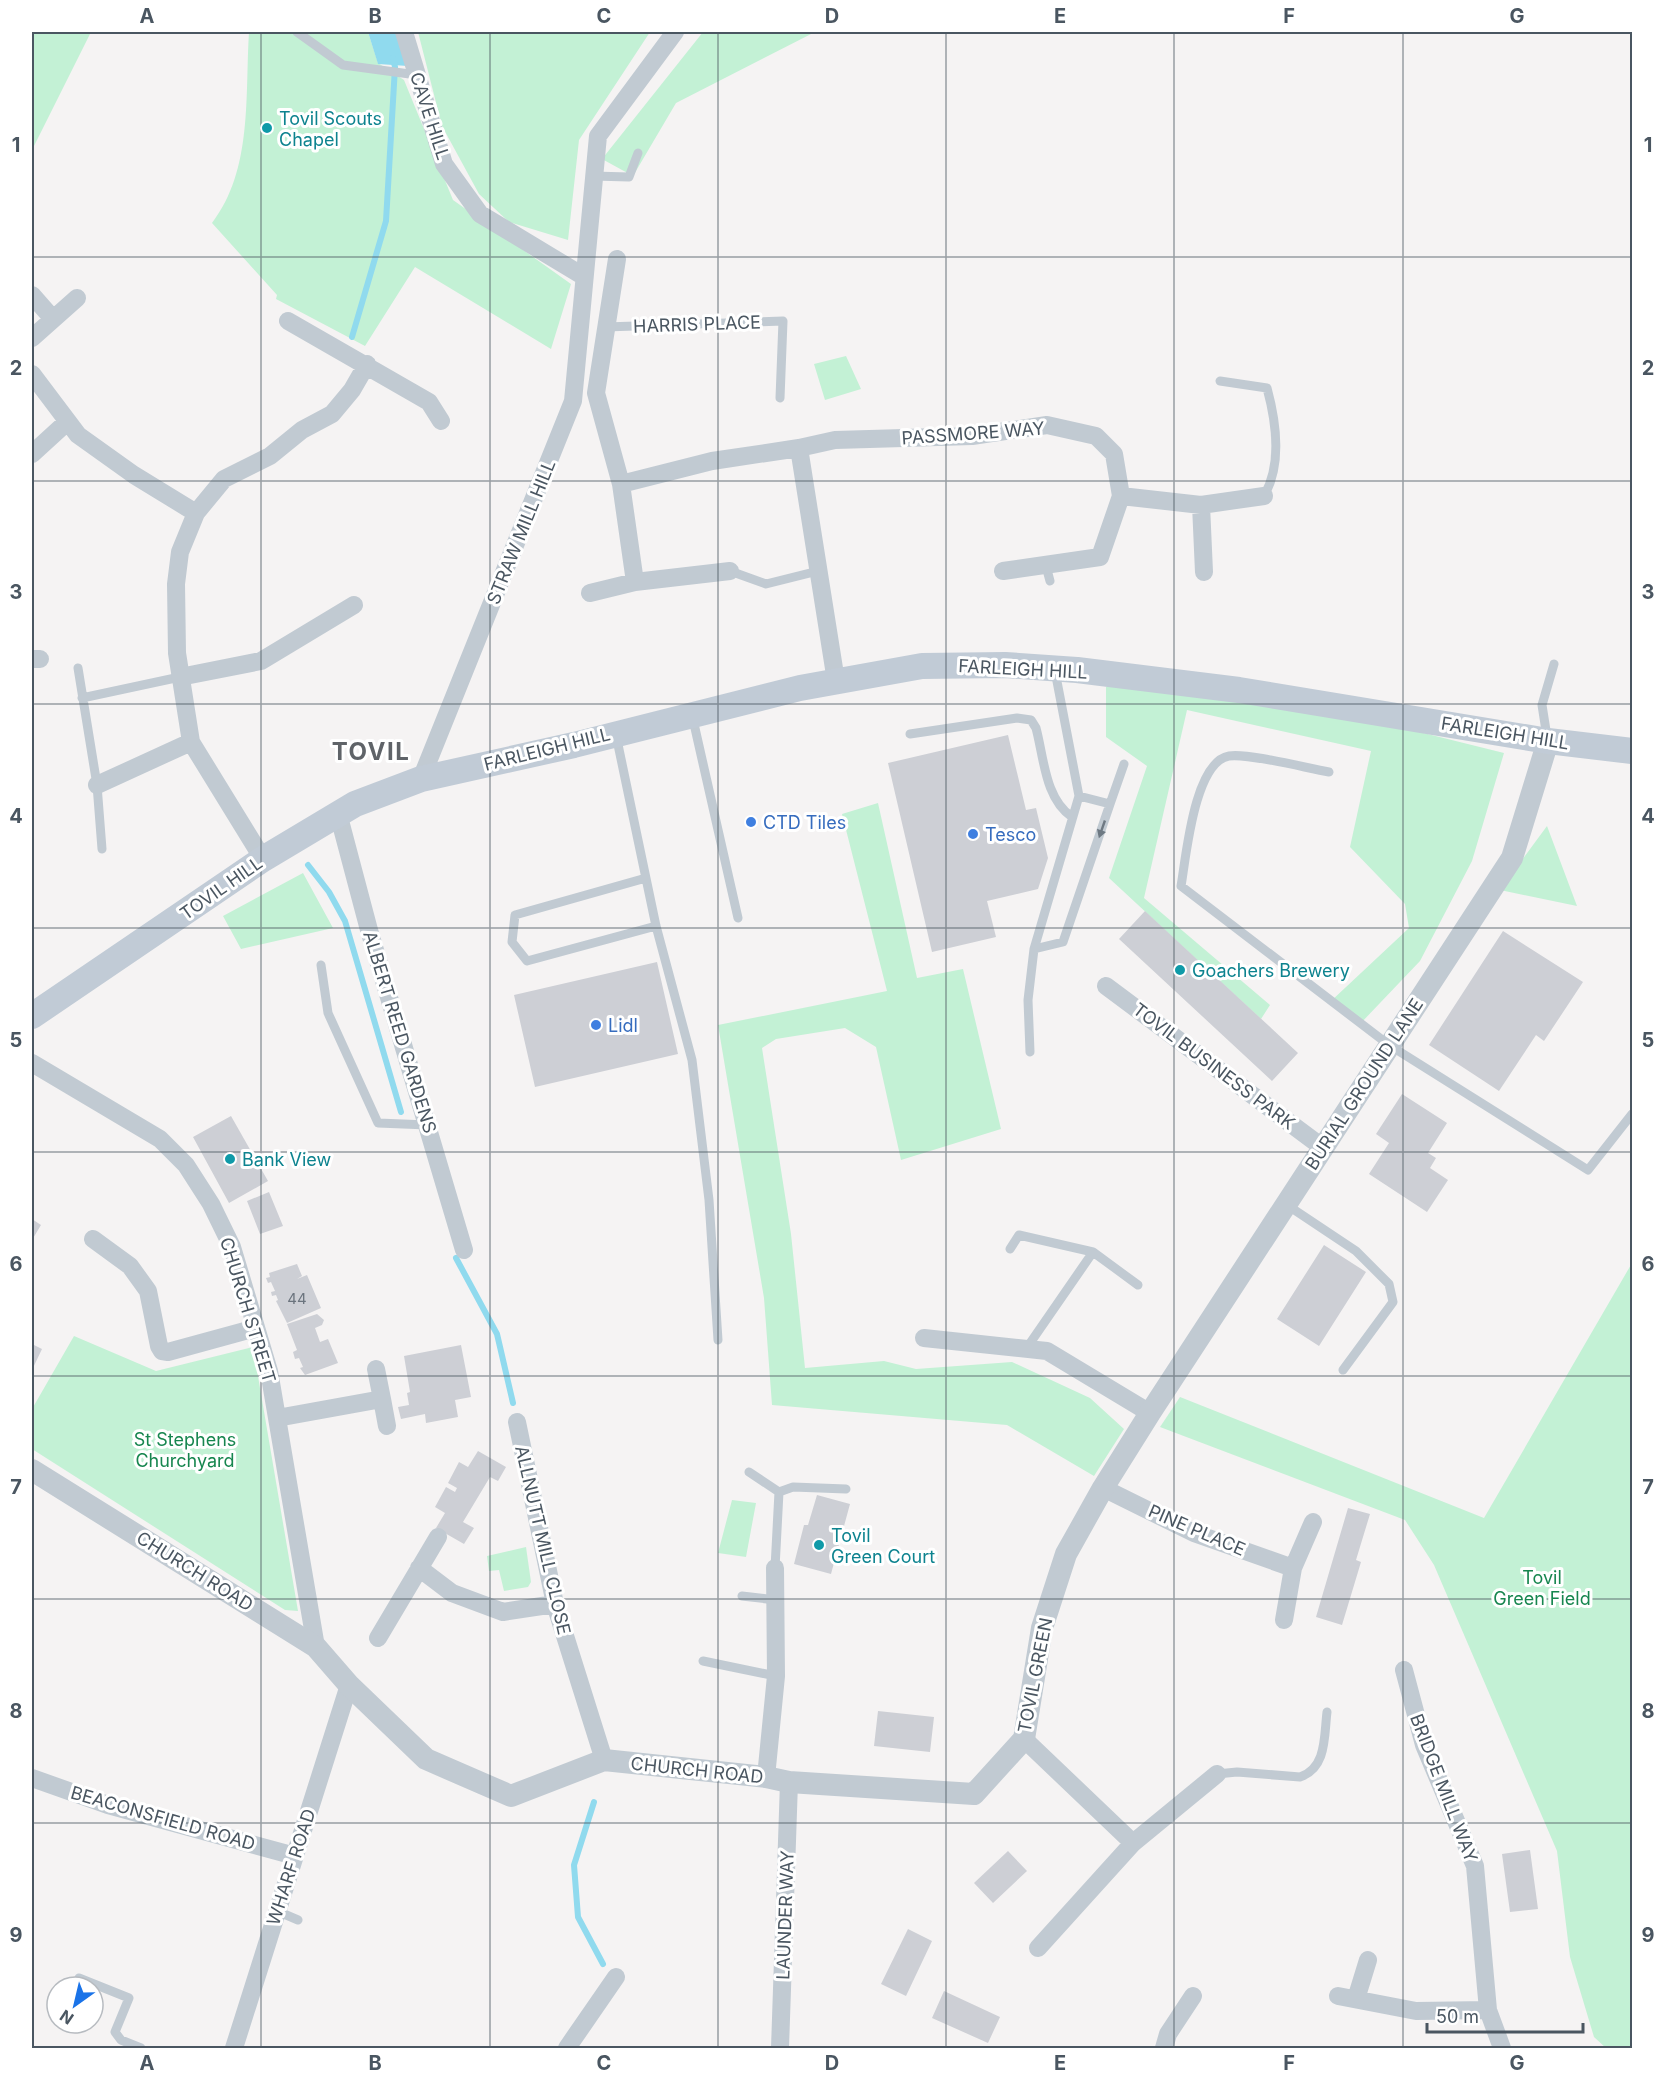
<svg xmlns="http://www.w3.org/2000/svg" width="1664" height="2080" font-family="Inter,sans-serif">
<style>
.green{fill:#c3f1d5}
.water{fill:#90daee}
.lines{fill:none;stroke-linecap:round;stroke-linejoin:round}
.stream{stroke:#90daee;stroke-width:6}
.building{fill:#cdcfd5}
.service{stroke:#c1cad2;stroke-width:9}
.minor{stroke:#c1cad2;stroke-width:18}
.tertiary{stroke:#c1cad2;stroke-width:22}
.secondary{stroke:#c1cbd6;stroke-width:26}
.oneway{fill:#6e7983}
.grid{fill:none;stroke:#4a5661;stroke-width:1.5;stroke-opacity:0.55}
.culture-dot{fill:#0f9aa8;stroke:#fff;stroke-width:2}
.shop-dot{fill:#3f7fe0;stroke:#fff;stroke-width:2}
.labels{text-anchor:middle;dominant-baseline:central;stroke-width:6;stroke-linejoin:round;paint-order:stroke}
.number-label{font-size:15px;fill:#6b747e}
.street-label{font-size:18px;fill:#4a5661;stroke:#fff}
.culture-label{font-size:18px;fill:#0d838f;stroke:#fff;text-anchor:start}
.shop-label{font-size:18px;fill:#366cbe;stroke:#fff;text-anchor:start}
.park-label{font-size:18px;fill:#17864f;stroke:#fff}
.district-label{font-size:24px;font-weight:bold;letter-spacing:1.5px;fill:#5f6368;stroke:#fff}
.neatline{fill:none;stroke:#4a5661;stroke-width:2}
.grid-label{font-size:20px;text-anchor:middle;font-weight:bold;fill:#4a5661}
</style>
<rect width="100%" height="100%" fill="#f5f3f3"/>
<path class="green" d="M 32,32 L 91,32 L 32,150 Z
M 249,32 L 368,32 L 378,63 L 404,80 L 453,200 L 571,284 L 551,349 L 415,267 L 365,346 L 276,299 L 277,295 L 212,223 C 253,170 245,95 249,32 Z
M 418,32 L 650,32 L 579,140 L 568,240 L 509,222 L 479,194 L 442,126 Z
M 703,32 L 815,32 L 676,103 L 633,176 L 602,159 Z
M 846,356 L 861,389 L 825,400 L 814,364 Z
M 1113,682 L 1359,717 L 1504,753 L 1472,861 L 1420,961 L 1360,1024 L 1330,1002 L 1409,928 L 1405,904 L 1350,847 L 1371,751 L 1187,710 L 1144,898 L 1270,1005 L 1261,1019 L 1109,878 L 1147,766 L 1106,737 L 1106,687 Z
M 878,803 L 917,978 L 963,969 L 1001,1129 L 901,1160 L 876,1047 L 845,1028 L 776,1039 L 762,1048 L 791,1234 L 805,1368 L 884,1361 L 916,1369 L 1012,1362 L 1090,1398 L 1124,1429 L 1094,1476 L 1007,1425 L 772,1405 L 764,1298 L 718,1025 L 887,991 L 842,814 Z
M 1547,826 L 1577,906 L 1500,890 Z
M 303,873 L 333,928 L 241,949 L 223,916 Z
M 1632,1263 L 1632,2048 L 1606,2048 L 1594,2037 L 1570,1957 L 1557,1851 L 1434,1565 L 1405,1520 L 1160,1427 L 1180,1397 L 1484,1518 Z
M 74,1336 L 156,1371 L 253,1347 L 298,1611 L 285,1610 L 32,1449 L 32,1409 Z
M 732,1500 L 756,1503 L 746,1557 L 718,1553 Z
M 526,1547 L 531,1582 L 528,1587 L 504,1591 L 499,1570 L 489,1571 L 487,1556 Z"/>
<path class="water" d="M 368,32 L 397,32 L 408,66 L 378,64 Z"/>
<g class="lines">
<path class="stream" d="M 352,337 L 386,221 L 395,67 L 393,58
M 308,865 L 329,892 L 345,921 L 401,1112
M 456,1258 L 497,1334 L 513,1403
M 594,1802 L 574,1865 L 578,1917 L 603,1964"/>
</g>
<path class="building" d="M 1008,735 L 1026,810 L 1036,808 L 1048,858 L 1038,889 L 987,901 L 996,937 L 932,952 L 888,763 Z
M 1145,911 L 1298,1053 L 1272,1081 L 1119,939 Z
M 1503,931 L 1583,982 L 1544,1041 L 1536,1035 L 1499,1091 L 1429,1045 Z
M 657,962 L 678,1054 L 535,1087 L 514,995 Z
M 1402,1094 L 1447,1123 L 1428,1153 L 1436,1158 L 1430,1168 L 1448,1180 L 1427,1212 L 1369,1174 L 1389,1143 L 1376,1134 Z
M 231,1116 L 268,1181 L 229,1203 L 193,1137 Z
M 269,1192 L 283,1226 L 260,1234 L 247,1201 Z
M 32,1219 L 41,1225 L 32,1240 Z
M 1324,1245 L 1366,1272 L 1319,1346 L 1277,1319 Z
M 297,1264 L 302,1276 L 297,1279 L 307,1275 L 321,1308 L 287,1323 L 276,1301 L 278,1300 L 276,1295 L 272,1296 L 271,1292 L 275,1291 L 271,1282 L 268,1283 L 266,1278 L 270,1277 L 269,1273 Z
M 317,1314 L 324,1320 L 322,1325 L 315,1328 L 320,1342 L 328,1339 L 338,1363 L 305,1375 L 300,1368 L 303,1367 L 299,1358 L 295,1359 L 293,1352 L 297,1350 L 287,1324 Z
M 32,1344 L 42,1349 L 32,1370 Z
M 461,1345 L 471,1397 L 455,1400 L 458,1417 L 426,1423 L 425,1414 L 401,1419 L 398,1407 L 409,1405 L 407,1393 L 410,1392 L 404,1356 Z
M 478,1451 L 506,1467 L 498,1481 L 490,1477 L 463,1522 L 474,1528 L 464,1544 L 436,1528 L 445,1513 L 435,1507 L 446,1487 L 455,1492 L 457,1488 L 448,1483 L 459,1462 L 468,1467 Z
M 817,1495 L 850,1504 L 831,1574 L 794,1564 L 804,1525 L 808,1525 Z
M 1348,1508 L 1370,1514 L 1356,1560 L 1361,1562 L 1342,1625 L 1316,1617 Z
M 878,1711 L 934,1717 L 930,1752 L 874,1746 Z
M 1530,1850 L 1538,1909 L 1510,1912 L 1502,1854 Z
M 1008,1851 L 1027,1871 L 993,1903 L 974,1883 Z
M 908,1929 L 932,1941 L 906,1996 L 881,1984 Z
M 944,1991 L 1000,2017 L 988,2043 L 932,2018 Z"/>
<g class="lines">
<path class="service" d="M 297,32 L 343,65 L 417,75
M 593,176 L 629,177 L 638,153
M 605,327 L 783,321 L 780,398
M 1220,381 L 1267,388 C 1276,421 1282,465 1264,496
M 1046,566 L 1050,581
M 730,571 L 766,584 L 818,571
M 78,668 L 97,785 L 102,849
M 82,698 L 180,677
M 692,715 L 738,918
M 910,734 L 1017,718 L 1031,720 L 1036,728 C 1044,758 1045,799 1072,817
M 616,735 L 656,926 L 692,1060 L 709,1200 L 718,1340
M 1547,737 L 1542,705 L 1554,664
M 1329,772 C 1306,768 1249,753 1229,756 C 1194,762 1186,858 1181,886 L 1389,1045 L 1588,1170 L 1632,1114
M 1110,804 L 1124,764
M 646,878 L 515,915 L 512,942 L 527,961 L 656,926
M 1034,949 L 1063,942 L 1110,804 L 1079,796
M 321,965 L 328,1013 L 378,1123 L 428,1125
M 1030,1052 L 1028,1000 L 1034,949 L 1079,796 L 1055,671
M 1287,1205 L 1356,1251 L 1389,1284 L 1393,1302 L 1343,1370
M 1010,1249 L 1019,1235 L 1093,1252 L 1026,1349
M 1093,1252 L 1138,1285
M 749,1472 L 779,1492
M 775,1568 L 779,1492 L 793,1487 L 846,1489
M 742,1596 L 776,1600
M 703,1661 L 776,1676
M 1217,1774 L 1237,1772 L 1300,1777 C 1327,1768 1324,1736 1327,1712
M 277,1911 L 298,1920
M 79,1978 L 129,1998 L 115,2032 L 121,2040 L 141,2048"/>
<path class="minor" d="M 404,32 L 444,164 L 480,214 L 583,276
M 617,259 L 596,393 L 621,484 L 635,582
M 32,295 L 53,319
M 288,321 L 429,402 L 441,421
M 32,338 L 77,298
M 32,374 L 78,435 L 134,475 L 196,513
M 32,454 L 67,422
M 621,484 L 712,461 L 799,448
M 1121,496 L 1201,505 L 1264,496
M 1201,505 L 1204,572
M 590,593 L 635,582 L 730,571
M 32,659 L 40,659
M 180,677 L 261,661 L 354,605
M 836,681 L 799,448 L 835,440 L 972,436 L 1047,425 L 1096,436 L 1114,454 L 1121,496 L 1100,557 L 1003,571
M 421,779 L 573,401 L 598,136 L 675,32
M 97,785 L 191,742
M 338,813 L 369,930 L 464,1250
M 263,859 L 191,742 L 177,653 L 176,584 L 180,552 L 196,513 L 224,479 L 270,456 L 302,430 L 332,414 L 352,390 L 367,364
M 1106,986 L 1322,1147
M 32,1063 L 160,1139 L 186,1165 L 211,1204 L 232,1247 L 269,1371 L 316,1647
M 93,1239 L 130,1266 L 148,1291 L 159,1346 L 162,1351 L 168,1352 L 256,1328
M 924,1338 L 1047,1351 L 1150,1413
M 382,1399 L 387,1426
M 277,1418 L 382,1399 L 376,1369
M 517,1422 L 555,1604 L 604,1760
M 1103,1488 L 1194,1533 L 1293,1568
M 419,1568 L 452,1593 L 503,1612 L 555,1604
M 1284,1620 L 1293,1568 L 1313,1522
M 378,1638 L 438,1537
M 1404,1670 L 1424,1745 L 1475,1866 L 1488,2010 L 1502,2048
M 1024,1739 L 1133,1843
M 766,1777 L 776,1676 L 775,1568
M 32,1778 L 108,1805 L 295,1856
M 1038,1948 L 1133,1843 L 1217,1774
M 1338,1996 L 1416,2011 L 1488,2010
M 1356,1999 L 1368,1960
M 234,2048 L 349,1685
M 567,2048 L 616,1977
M 780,2048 L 789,1782
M 1164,2048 L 1168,2034 L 1193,1996"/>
<path class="tertiary" d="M 32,1470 L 316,1647 L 349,1685 L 426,1759 L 511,1796 L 604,1760 L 766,1777 L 789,1782 L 974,1794 L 1024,1739 L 1042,1628 L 1066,1554 L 1103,1488 L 1150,1413 L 1512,858 L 1548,741"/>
<path class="secondary" d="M 32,1016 L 263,859 L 355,804 L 421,779 L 574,745 L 800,688 L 922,666 L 1005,665 L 1077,670 L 1239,690 L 1548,741 L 1632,751"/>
</g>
<defs><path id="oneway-solid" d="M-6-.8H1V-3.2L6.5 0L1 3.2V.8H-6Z" transform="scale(1.5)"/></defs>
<use class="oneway" href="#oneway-solid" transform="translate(1102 829) rotate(109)"/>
<path class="grid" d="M 261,32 L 261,2048M 490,32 L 490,2048M 718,32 L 718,2048M 946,32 L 946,2048M 1174,32 L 1174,2048M 1403,32 L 1403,2048M 32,257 L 1632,257M 32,481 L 1632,481M 32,704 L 1632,704M 32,928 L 1632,928M 32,1152 L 1632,1152M 32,1376 L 1632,1376M 32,1599 L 1632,1599M 32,1823 L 1632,1823"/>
<g class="culture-dot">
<circle cx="267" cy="128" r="6"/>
<circle cx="1180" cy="970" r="6"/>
<circle cx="230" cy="1159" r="6"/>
<circle cx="819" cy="1545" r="6"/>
</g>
<g class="shop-dot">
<circle cx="751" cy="822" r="6"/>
<circle cx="973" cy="834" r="6"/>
<circle cx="596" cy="1025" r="6"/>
</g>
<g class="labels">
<g class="number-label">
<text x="297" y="1298">44</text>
</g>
<g class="street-label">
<text transform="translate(430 116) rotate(72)">CAVE HILL</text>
<text transform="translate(697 324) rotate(-2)">HARRIS PLACE</text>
<text transform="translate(973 433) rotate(-4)">PASSMORE WAY</text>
<text transform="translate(521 532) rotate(-68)">STRAW MILL HILL</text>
<text transform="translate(1023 669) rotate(3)">FARLEIGH HILL</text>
<text transform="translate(1505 733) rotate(9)">FARLEIGH HILL</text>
<text transform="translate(547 749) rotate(-14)">FARLEIGH HILL</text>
<text transform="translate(221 888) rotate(-35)">TOVIL HILL</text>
<text transform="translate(400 1032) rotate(73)">ALBERT REED GARDENS</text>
<text transform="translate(1214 1066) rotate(37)">TOVIL BUSINESS PARK</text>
<text transform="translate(1364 1084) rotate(-57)">BURIAL GROUND LANE</text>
<text transform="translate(248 1310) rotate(73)">CHURCH STREET</text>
<text transform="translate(1197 1530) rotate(23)">PINE PLACE</text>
<text transform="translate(543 1540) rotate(77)">ALLNUTT MILL CLOSE</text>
<text transform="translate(195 1571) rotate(32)">CHURCH ROAD</text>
<text transform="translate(1035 1675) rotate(-79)">TOVIL GREEN</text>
<text transform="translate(697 1770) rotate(6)">CHURCH ROAD</text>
<text transform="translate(1444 1788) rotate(69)">BRIDGE MILL WAY</text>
<text transform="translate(163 1818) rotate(16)">BEACONSFIELD ROAD</text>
<text transform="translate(291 1867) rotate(-72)">WHARF ROAD</text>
<text transform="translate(785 1915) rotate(-88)">LAUNDER WAY</text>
</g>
<g class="culture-label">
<text x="279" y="118">Tovil Scouts<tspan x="279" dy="21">Chapel</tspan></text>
<text x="1192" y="970">Goachers Brewery</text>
<text x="242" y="1159">Bank View</text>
<text x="831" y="1535">Tovil<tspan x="831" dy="21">Green Court</tspan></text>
</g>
<g class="shop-label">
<text x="763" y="822">CTD Tiles</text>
<text x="985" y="834">Tesco</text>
<text x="608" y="1025">Lidl</text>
</g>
<g class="park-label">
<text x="185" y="1439">St Stephens<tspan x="185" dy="21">Churchyard</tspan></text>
<text x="1542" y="1577">Tovil<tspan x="1542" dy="21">Green Field</tspan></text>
</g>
<g class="district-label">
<text x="371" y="751">TOVIL</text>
</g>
</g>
<rect width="1664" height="2080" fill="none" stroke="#ffffff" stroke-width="66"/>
<g transform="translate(75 2005) rotate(214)"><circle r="28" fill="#ffffff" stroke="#b7bbc0" stroke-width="1.5"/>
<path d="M0-4.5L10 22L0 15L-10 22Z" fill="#1a73e8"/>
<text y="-9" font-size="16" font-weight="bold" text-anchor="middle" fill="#4a5661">N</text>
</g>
<path d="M1427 2023v9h156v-9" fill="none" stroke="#4a5661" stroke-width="3"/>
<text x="1436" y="2023" font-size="18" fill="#4a5661" stroke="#ffffff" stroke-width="4.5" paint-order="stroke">50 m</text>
<rect x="33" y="33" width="1598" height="2014" class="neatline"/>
<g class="grid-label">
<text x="147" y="23">A</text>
<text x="375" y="23">B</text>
<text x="604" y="23">C</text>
<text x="832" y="23">D</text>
<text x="1060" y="23">E</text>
<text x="1289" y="23">F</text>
<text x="1517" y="23">G</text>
<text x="16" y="152">1</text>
<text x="1648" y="152">1</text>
<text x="16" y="375">2</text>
<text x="1648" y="375">2</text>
<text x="16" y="599">3</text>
<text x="1648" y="599">3</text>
<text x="16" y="823">4</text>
<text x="1648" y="823">4</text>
<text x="16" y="1047">5</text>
<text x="1648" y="1047">5</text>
<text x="16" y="1271">6</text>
<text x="1648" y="1271">6</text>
<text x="16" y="1494">7</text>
<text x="1648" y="1494">7</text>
<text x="16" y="1718">8</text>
<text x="1648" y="1718">8</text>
<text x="16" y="1942">9</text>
<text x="1648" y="1942">9</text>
<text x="147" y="2070">A</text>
<text x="375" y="2070">B</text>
<text x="604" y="2070">C</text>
<text x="832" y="2070">D</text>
<text x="1060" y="2070">E</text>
<text x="1289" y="2070">F</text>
<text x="1517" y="2070">G</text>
</g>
</svg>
